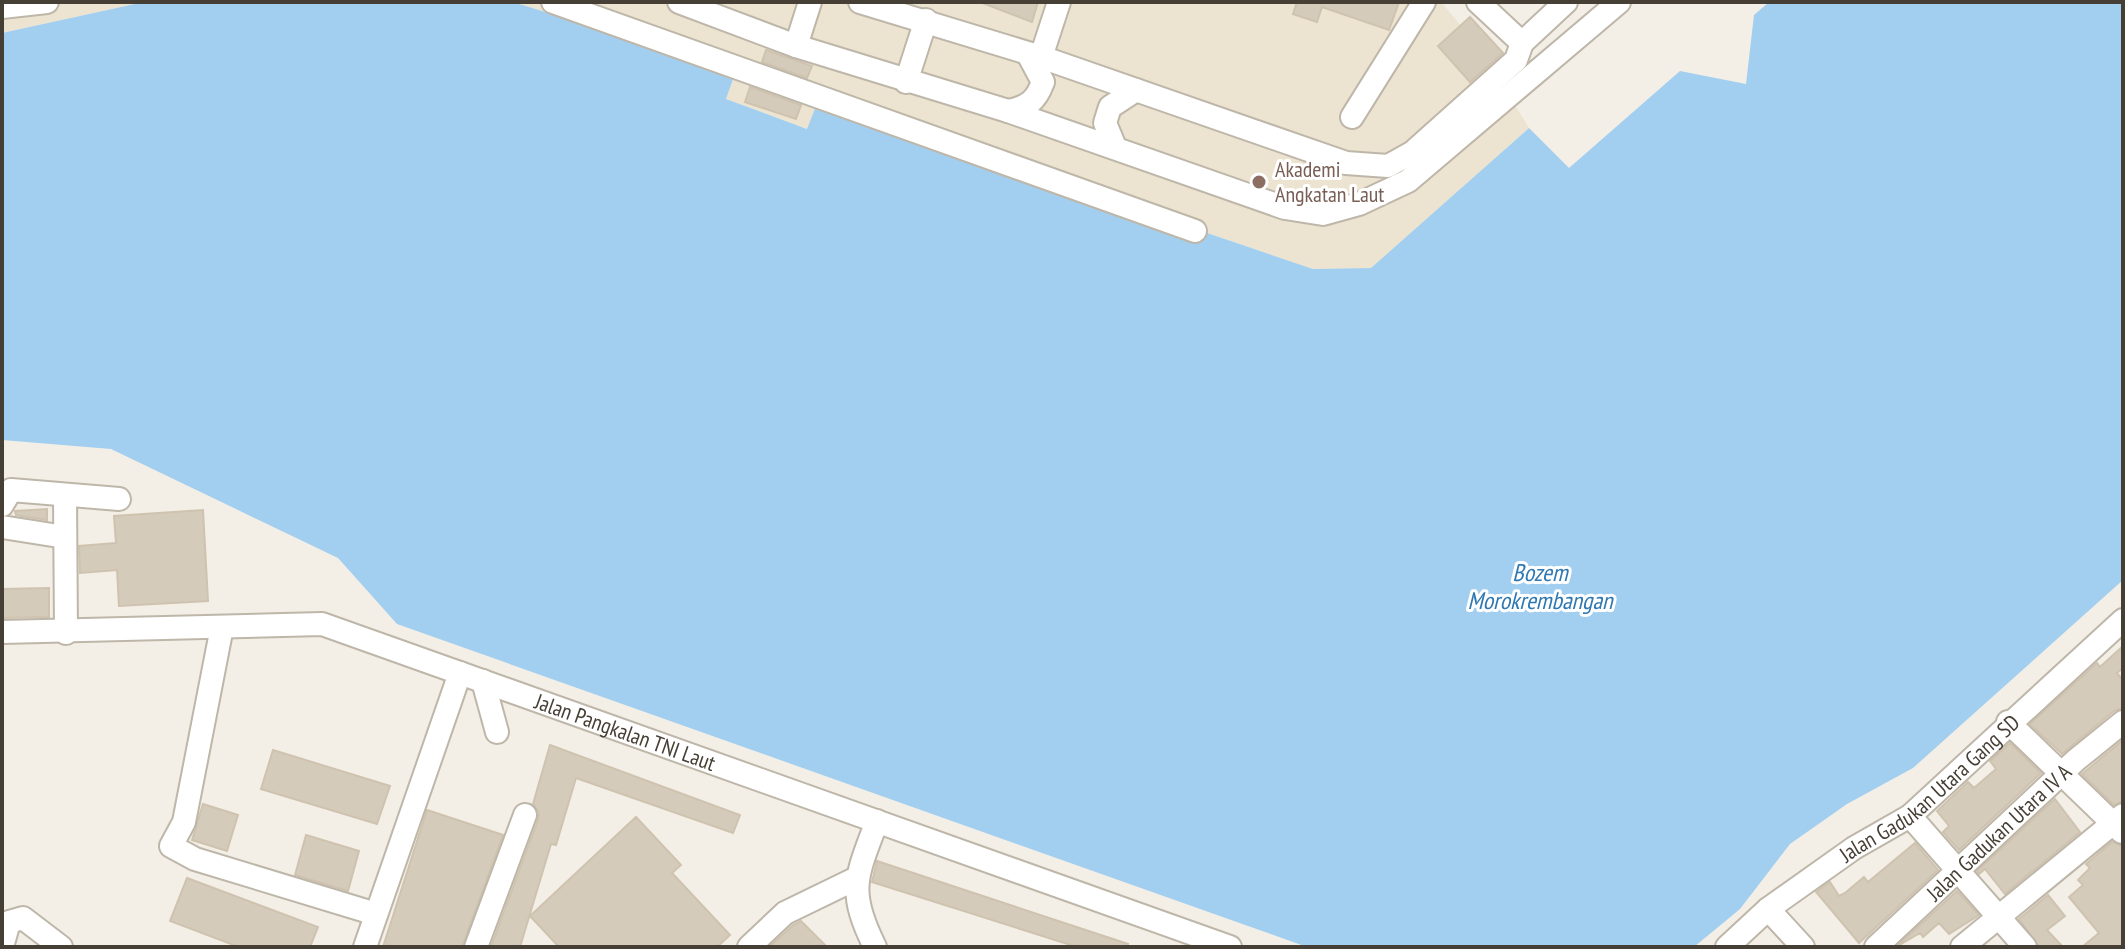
<svg xmlns="http://www.w3.org/2000/svg" width="2125" height="949" font-family="'PT Sans Narrow',sans-serif">
<style>
.education{fill:#ece4d0}
.water{fill:#a2cff0}
.building{fill:#d4cbbb;stroke:#cfc3af;stroke-width:2}
.lines{fill:none;stroke-linecap:round;stroke-linejoin:round}
.minor-casing{stroke:#beb7a9;stroke-width:26}
.minor{stroke:#fff;stroke-width:22}
.education-dot{fill:#8d6e63;stroke:#fff;stroke-width:3}
.labels{text-anchor:middle;dominant-baseline:central;stroke-width:6;stroke-linejoin:round;paint-order:stroke}
.education-label{font-size:22px;fill:#785e54;stroke:#fff;text-anchor:start}
.street-label{font-size:22px;fill:#463f35;stroke:#fff}
.water-label{font-size:24px;font-style:italic;fill:#2f78b1;stroke:#fff}
</style>
<rect width="100%" height="100%" fill="#f3efe6"/>
<path class="education" d="M 2,2 L 144,2 L 2,33 Z
M 513,2 L 1441,2 L 1480,48 L 1529,128 L 1371,268 L 1313,269 L 818,101 L 808,129 L 726,99 L 736,71 Z"/>
<path class="water" d="M 144,2 L 513,2 L 736,71 L 726,99 L 807,129 L 818,101 L 1313,269 L 1371,268 L 1529,128 L 1569,168 L 1680,71 L 1746,84 L 1754,15 L 1769,2 L 2123,2 L 2123,580 L 1913,768 L 1847,804 L 1790,844 L 1740,909 L 1694,947 L 1307,947 L 397,624 L 338,558 L 111,449 L 2,440 L 2,33 Z"/>
<path class="building" d="M 980,2 L 1038,2 L 1032,22 Z
M 1297,2 L 1399,2 L 1389,30 L 1322,7 L 1317,22 L 1293,14 Z
M 1470,17 L 1503,53 L 1470,82 L 1438,46 Z
M 766,50 L 812,66 L 807,78 L 762,62 Z
M 750,87 L 801,105 L 796,119 L 745,102 Z
M 47,509 L 47,520 L 16,515 L 15,511 Z
M 203,510 L 208,601 L 119,606 L 117,570 L 80,573 L 79,546 L 116,543 L 114,516 Z
M 49,588 L 49,617 L 2,618 L 2,589 Z
M 2123,646 L 2123,668 L 2117,673 L 2123,680 L 2123,708 L 2114,711 L 2062,754 L 2030,724 L 2097,663 L 2100,667 Z
M 2123,740 L 2123,801 L 2114,805 L 2082,774 Z
M 2010,743 L 2041,773 L 1959,850 L 1943,832 L 1949,826 L 1937,811 L 1968,782 L 1974,788 L 1996,769 L 1990,761 Z
M 550,745 L 740,815 L 733,833 L 576,778 L 556,845 L 551,844 L 520,947 L 491,947 L 538,820 L 539,812 L 533,804 Z
M 273,750 L 390,786 L 377,824 L 261,789 Z
M 2055,799 L 2080,832 L 2005,894 L 1985,869 L 1979,874 L 1977,871 Z
M 203,804 L 238,815 L 227,851 L 192,840 Z
M 427,810 L 503,835 L 462,947 L 383,947 Z
M 636,817 L 681,865 L 672,873 L 730,935 L 717,947 L 559,947 L 530,916 Z
M 306,835 L 359,851 L 348,891 L 295,875 Z
M 2112,842 L 2123,846 L 2123,947 L 2082,947 L 2099,933 L 2069,897 L 2083,885 L 2078,880 L 2090,868 L 2086,864 Z
M 1915,843 L 1938,870 L 1859,943 L 1816,892 L 1830,882 L 1839,896 L 1845,893 L 1864,877 L 1868,882 Z
M 877,861 L 1128,944 L 1127,947 L 1077,947 L 872,882 Z
M 187,878 L 318,927 L 310,947 L 239,947 L 170,921 Z
M 1957,891 L 1979,915 L 1949,934 L 1939,923 L 1923,937 L 1920,933 L 1896,947 Z
M 2048,895 L 2065,916 L 2047,930 L 2063,947 L 2039,947 L 2019,919 Z
M 801,921 L 827,947 L 769,947 L 793,925 Z"/>
<g class="lines">
<defs>
<g id="minor">
<path d="M 553,2 L 1195,231"/>
<path d="M 679,2 L 796,46 L 1008,111 L 1285,208 L 1323,214 L 1359,204 L 1408,181 L 1619,2"/>
<path d="M 860,2 L 1041,57 L 1346,163 L 1388,166 L 1413,152 L 1516,60 L 1522,43 L 1566,2"/>
<path d="M 1478,2 L 1522,43"/>
<path d="M 2,7 L 47,2"/>
<path d="M 796,46 L 810,2"/>
<path d="M 1041,57 L 1059,2"/>
<path d="M 906,82 L 926,20"/>
<path d="M 1008,111 C 1028,107 1036,101 1043,82 L 1028,54"/>
<path d="M 1352,117 L 1424,2"/>
<path d="M 1115,147 L 1105,123 L 1110,107 L 1136,90"/>
<path d="M 65,497 L 66,633"/>
<path d="M 2,505 L 11,490 L 119,499"/>
<path d="M 2,527 L 65,537"/>
<path d="M 222,627 L 184,822 L 171,846 L 195,859 L 376,914"/>
<path id="s1" d="M 2,632 L 322,624 L 1230,947"/>
<path d="M 483,681 L 497,732"/>
<path d="M 2008,722 L 2122,832"/>
<path d="M 1910,816 L 2025,947"/>
<path d="M 1768,909 L 1803,947"/>
<path d="M 2,947 L 9,922 L 23,918 L 61,947"/>
<path d="M 365,947 L 460,673"/>
<path d="M 476,947 L 525,815"/>
<path d="M 749,947 L 785,913 L 855,879"/>
<path d="M 875,947 C 847,891 856,877 877,821"/>
<path id="s2" d="M 1727,947 L 1768,909 L 1854,848 L 1910,816 L 2123,620"/>
<path id="s3" d="M 1876,947 L 2076,760 L 2123,722"/>
<path d="M 1962,947 L 2123,815"/>
</g>
</defs>
<use href="#minor" class="minor-casing"/>
<use href="#minor" class="minor"/>
</g>
<circle class="education-dot" cx="1259" cy="182" r="8"/>
<g class="labels">
<g class="education-label">
<text x="1275" y="169">Akademi<tspan x="1275" dy="25">Angkatan Laut</tspan></text>
</g>
<g class="street-label">
<text stroke="none"><textPath href="#s1" startOffset="642">Jalan Pangkalan TNI Laut</textPath></text>
<text stroke="none"><textPath href="#s2" startOffset="258">Jalan Gadukan Utara Gang SD</textPath></text>
<text stroke="none"><textPath href="#s3" startOffset="168">Jalan Gadukan Utara IV A</textPath></text>
</g>
<g class="water-label">
<text x="1540" y="572">Bozem<tspan x="1540" dy="28">Morokrembangan</tspan></text>
</g>
</g>
<rect width="2125" height="949" fill="none" stroke="#463f35" stroke-width="8"/>
</svg>
